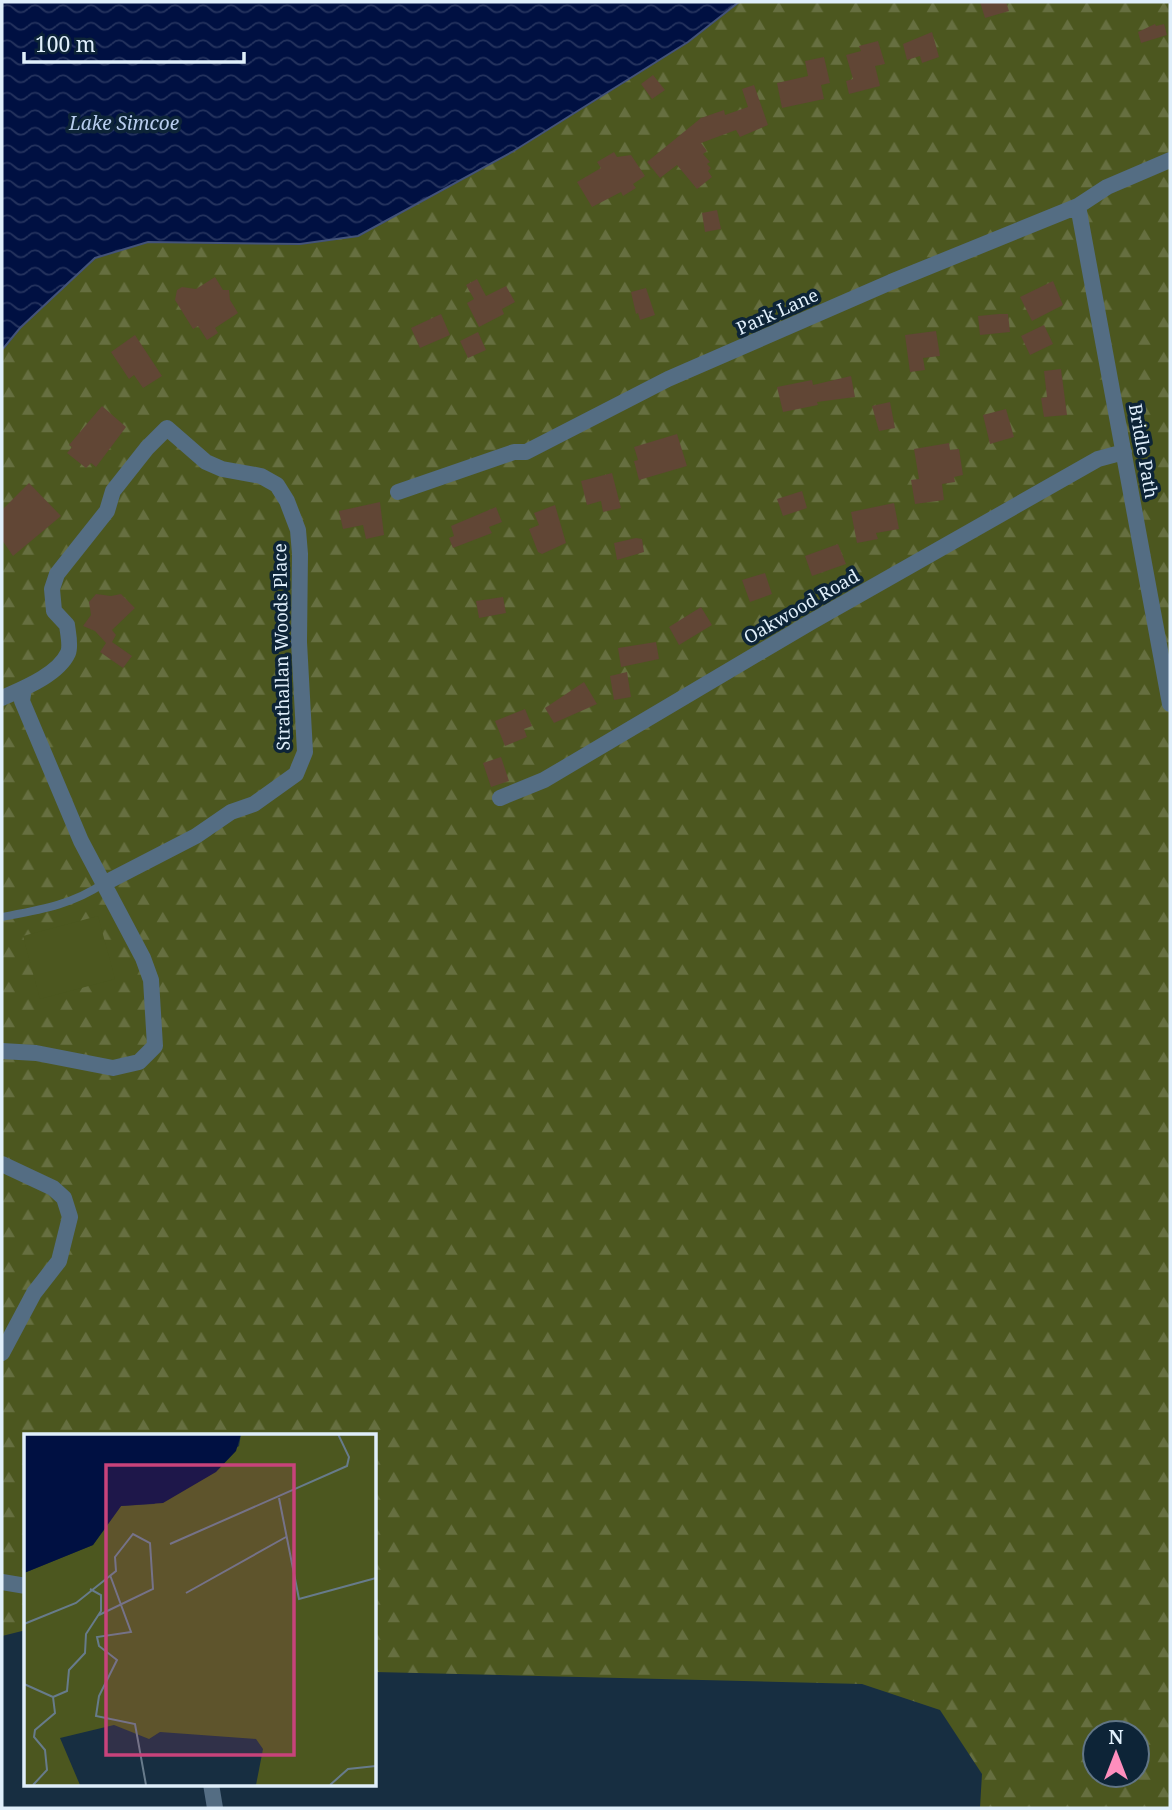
<svg xmlns="http://www.w3.org/2000/svg" width="1172" height="1810" font-family="'Noto Serif',serif">
<style>
.forest{fill:url(#forest-firs);fill-rule:evenodd}
.park{fill:#4c571f}
.water{fill:url(#water-waves);stroke:#43537a;stroke-width:2}
.building{fill:#614635}
.lines{fill:none;stroke-linecap:round;stroke-linejoin:round}
.service{stroke:#546d83;stroke-width:8}
.minor{stroke:#546d83;stroke-width:16}
.labels{text-anchor:middle;dominant-baseline:central;stroke-width:7;stroke-linejoin:round;paint-order:stroke}
.street-label{font-size:18px;fill:#e0effb;stroke:#0d2437}
.water-label{font-size:19px;font-style:italic;fill:#b8cdee;stroke:#0d2437}
.inset-road{fill:none;stroke:#677b8b;stroke-width:2}
.view{fill:#c8437b;fill-opacity:0.15;stroke:#c8437b;stroke-width:3.5}
.inset-edge{fill:none;stroke:#e0effb;stroke-width:3.5}
</style>
<defs>
<pattern id="forest-firs" width="22" height="20" patternUnits="userSpaceOnUse" patternTransform="scale(1.75)"><rect width="22" height="20" fill="#4c571f"/><path d="M5 1l3.5 6h-7zM16 11l3.5 6h-7z" fill="#666f40"/></pattern>
<pattern id="water-waves" width="16" height="10" patternUnits="userSpaceOnUse" patternTransform="scale(1.75)"><rect width="16" height="10" fill="#001042"/><path d="M0 5q4-4 8 0t8 0" fill="none" stroke="#25335e"/></pattern>
</defs>
<rect width="100%" height="100%" fill="#172e41"/>
<path class="forest" d="M 739,2 L 1170,2 L 1170,1808 L 980,1808 L 982,1774 L 940,1710 L 862,1684 L 375,1672 L 374,1436 L 26,1436 L 26,1630 L 2,1636 L 2,350 L 20,328 L 95,258 L 148,242 L 300,244 ZM 1095,1733 L 1137,1733 L 1137,1775 L 1095,1775 Z"/>
<path class="park" d="M 98,916 L 115,979 L 40,999 L 23,936 Z"/>
<path class="water" d="M 2,2 L 739,2 L 688,42 L 512,152 L 358,236 L 300,244 L 148,242 L 95,258 L 20,328 L 2,350 Z"/>
<path class="building" d="M 980,2 L 1006,2 L 1009,11 L 985,18 Z
M 1155,24 L 1156,26 L 1164,24 L 1167,35 L 1141,43 L 1138,32 Z
M 932,32 L 939,57 L 922,63 L 920,56 L 907,60 L 903,44 Z
M 878,41 L 885,64 L 875,66 L 880,86 L 849,94 L 846,81 L 853,79 L 846,55 L 861,51 L 859,46 Z
M 824,57 L 830,83 L 821,85 L 824,99 L 782,108 L 777,83 L 808,76 L 805,61 Z
M 653,75 L 665,90 L 652,99 L 641,84 Z
M 754,85 L 768,125 L 740,137 L 736,130 L 701,143 L 707,151 L 703,154 L 710,162 L 707,164 L 711,168 L 708,171 L 712,177 L 697,189 L 677,165 L 660,178 L 647,162 L 701,118 L 724,110 L 725,115 L 748,107 L 742,89 Z
M 614,152 L 617,157 L 631,155 L 645,176 L 633,184 L 636,188 L 623,196 L 621,192 L 592,207 L 577,182 L 601,168 L 597,162 Z
M 717,210 L 721,229 L 705,232 L 702,213 Z
M 215,277 L 223,290 L 229,290 L 230,300 L 238,313 L 215,328 L 218,333 L 207,340 L 198,326 L 193,329 L 175,300 L 177,290 L 182,287 L 196,289 Z
M 477,279 L 486,296 L 506,286 L 515,302 L 502,309 L 504,314 L 479,327 L 467,303 L 474,299 L 466,285 Z
M 1053,281 L 1063,305 L 1032,321 L 1020,297 Z
M 646,288 L 655,315 L 640,320 L 638,313 L 636,314 L 631,292 Z
M 441,314 L 450,335 L 420,348 L 411,328 Z
M 999,314 L 1008,314 L 1010,332 L 980,335 L 978,316 Z
M 1044,325 L 1053,344 L 1030,355 L 1021,336 Z
M 936,331 L 940,356 L 923,358 L 925,370 L 910,372 L 905,335 Z
M 478,332 L 486,350 L 468,358 L 460,341 Z
M 135,335 L 162,376 L 143,388 L 134,375 L 129,379 L 111,352 Z
M 1061,369 L 1067,415 L 1044,417 L 1041,398 L 1047,397 L 1044,371 Z
M 851,376 L 855,397 L 817,402 L 818,405 L 783,412 L 777,387 L 812,380 L 813,385 Z
M 890,402 L 895,428 L 879,431 L 872,406 Z
M 102,406 L 126,427 L 96,467 L 91,463 L 86,468 L 67,453 L 72,447 L 69,445 Z
M 1006,409 L 1014,437 L 990,444 L 983,415 Z
M 677,434 L 687,466 L 639,480 L 634,461 L 638,460 L 634,447 Z
M 949,443 L 950,450 L 959,449 L 963,475 L 954,477 L 955,482 L 942,484 L 944,500 L 915,504 L 911,480 L 919,479 L 914,449 Z
M 612,473 L 621,508 L 603,512 L 601,501 L 587,505 L 581,481 Z
M 29,483 L 61,516 L 13,556 L 2,540 L 2,510 Z
M 802,491 L 807,508 L 783,516 L 777,499 Z
M 380,502 L 384,535 L 366,539 L 363,525 L 343,529 L 339,511 Z
M 894,503 L 899,529 L 876,533 L 878,539 L 857,543 L 851,512 Z
M 555,505 L 566,543 L 542,554 L 538,552 L 529,529 L 539,525 L 534,513 Z
M 496,507 L 502,522 L 489,527 L 492,533 L 453,548 L 449,538 L 454,536 L 451,526 Z
M 636,538 L 642,539 L 644,552 L 617,560 L 614,543 Z
M 838,544 L 846,564 L 812,576 L 805,556 Z
M 765,573 L 772,594 L 750,602 L 742,580 Z
M 96,594 L 111,596 L 121,594 L 135,608 L 112,630 L 116,635 L 112,642 L 132,656 L 123,668 L 100,652 L 106,643 L 95,631 L 83,626 L 91,615 L 89,602 Z
M 503,597 L 506,613 L 479,618 L 476,601 Z
M 701,607 L 712,625 L 679,645 L 669,627 Z
M 656,642 L 659,659 L 621,667 L 618,648 Z
M 627,672 L 631,697 L 614,700 L 610,676 Z
M 584,682 L 597,704 L 554,723 L 545,708 Z
M 525,709 L 532,726 L 524,729 L 527,737 L 505,746 L 495,721 Z
M 501,757 L 509,781 L 491,787 L 483,763 Z"/>
<g class="lines">
<path class="service" d="M 2,917 C 39,910 72,905 104,883"/>
<path class="minor" d="M 1078,206 L 1170,704
M 398,492 L 514,452 L 526,452 L 668,379 L 891,282 L 1078,206 L 1107,187 L 1170,160
M 2,698 C 22,689 58,675 68,653 C 71,646 68,633 67,625 L 54,611 L 52,589 L 57,574 L 107,511 L 113,491 L 147,448 L 167,428 L 206,462 L 222,469 L 261,476 L 277,485 L 287,501 L 298,530 L 300,554 L 299,642 L 305,752 L 296,774 L 254,804 L 231,812 L 196,836 L 105,883
M 500,798 L 544,780 L 811,622 L 1098,459 L 1124,452
M 2,1051 L 36,1053 L 113,1068 L 139,1062 L 155,1046 L 151,980 L 143,958 L 81,841 L 22,701 L 24,688
M 2,1164 L 53,1188 L 64,1198 L 70,1217 L 59,1261 L 34,1293 L 2,1353
M 2,1582 L 26,1586
M 211,1784 L 215,1808"/>
</g>
<g class="labels">
<g class="street-label">
<text transform="translate(777 311) rotate(-24)">Park Lane</text>
<text transform="translate(1144 451) rotate(80)">Bridle Path</text>
<text transform="translate(801 606) rotate(-30)">Oakwood Road</text>
<text transform="translate(281 647) rotate(-91)">Strathallan Woods Place</text>
</g>
<g class="water-label">
<text x="124" y="123">Lake Simcoe</text>
</g>
</g>
<g transform="translate(24 1434)">
<rect width="352" height="352" fill="#172e41"/>
<path d="M 217,0 L 352,0 L 352,351 L 232,351 L 239,315 L 232,305 L 136,298 L 125,305 L 90,291 L 36,304 L 56,351 L 0,351 L 0,139 L 69,111 L 97,72 L 130,70 L 215,12 Z" fill="#4c571f"/>
<path d="M 0,0 L 217,0 L 212,17 L 192,38 L 139,69 L 97,72 L 69,111 L 0,139 Z" fill="#001042"/>
<path class="inset-road" d="M 255,64 L 275,165 L 352,144M 146,110 L 323,32 L 325,23 L 314,0M 86,141 L 107,198 L 73,203 L 75,212 L 93,226 L 75,262 L 72,282 L 111,290 L 122,351M 162,159 L 262,103M 0,190 L 52,169 L 92,137 L 91,123 L 109,100 L 126,109 L 129,155 L 75,181M 0,250 L 29,263 L 31,279 L 11,296 L 10,303 L 21,316 L 23,336 L 9,351M 29,263 L 43,257 L 45,236 L 61,219 L 62,200 L 77,177 L 77,161 L 66,155M 306,351 L 324,335 L 352,332"/>
<path class="view" d="M 82,31 L 270,31 L 270,321 L 82,321 Z"/>
<rect width="352" height="352" class="inset-edge"/>
</g>
<rect width="1172" height="1810" fill="none" stroke="#e0effb" stroke-width="7"/>
<g transform="translate(1116 1754)"><circle r="33" fill="#0d2437" stroke="#617585" stroke-width="2"/>
<path d="M0-5L12 26L0 18L-12 26Z" fill="#fe8ebd"/>
<text y="-10" font-size="19" font-weight="bold" text-anchor="middle" fill="#e0effb">N</text>
</g>
<path d="M24 52v10h220v-10" fill="none" stroke="#e0effb" stroke-width="3.5"/>
<text x="35" y="52" font-size="21" fill="#e0effb" stroke="#0d2437" stroke-width="5" paint-order="stroke">100 m</text>
</svg>
